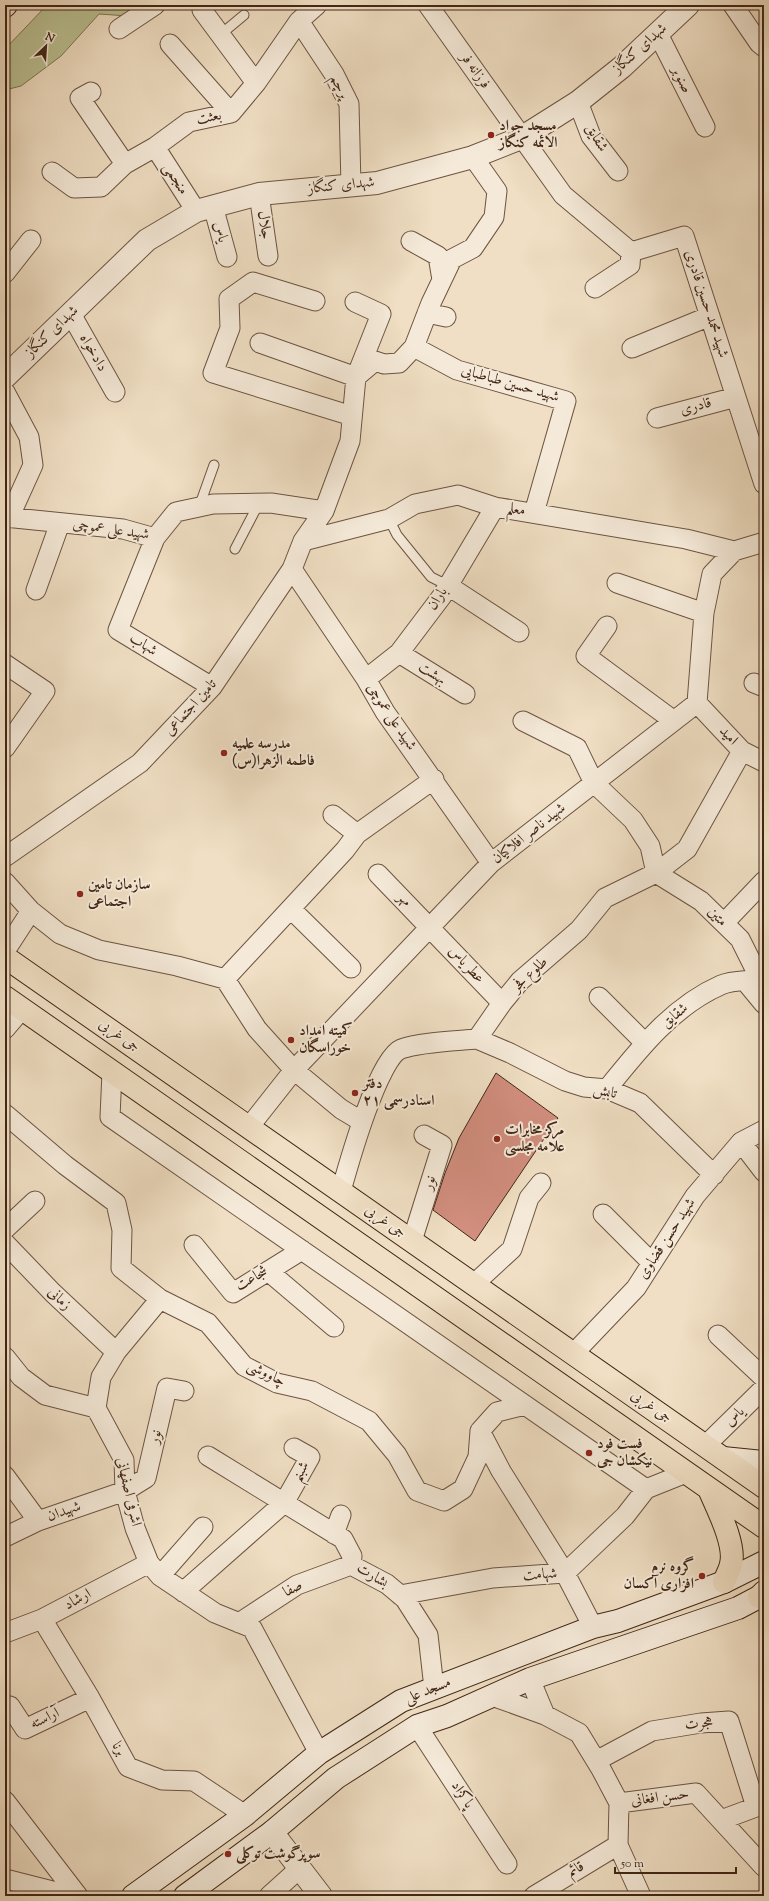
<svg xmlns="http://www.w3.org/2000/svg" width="769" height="1901" font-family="'Sorts Mill Goudy',Amiri,serif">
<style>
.green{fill:#bbc193;stroke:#7e7454}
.building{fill:#d28e7f;stroke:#412616}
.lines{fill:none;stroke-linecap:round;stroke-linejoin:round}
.service-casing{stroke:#6d5442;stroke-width:11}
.minor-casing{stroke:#6d5442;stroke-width:21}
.tertiary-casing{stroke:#6d5442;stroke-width:24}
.secondary-casing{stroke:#412616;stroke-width:24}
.primary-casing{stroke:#412616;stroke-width:24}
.service{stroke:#f5ead9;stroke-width:9}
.minor{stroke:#f5ead9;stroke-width:19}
.tertiary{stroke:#f5ead9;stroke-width:22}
.secondary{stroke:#f5ead9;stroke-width:22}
.primary{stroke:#f0dfc4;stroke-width:22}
.poi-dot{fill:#8f2418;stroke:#f5ead9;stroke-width:1.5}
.labels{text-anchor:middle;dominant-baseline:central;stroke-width:4;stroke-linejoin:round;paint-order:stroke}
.street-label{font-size:15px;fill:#412616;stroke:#f5ead9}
.poi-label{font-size:15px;font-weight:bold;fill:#412616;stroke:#f5ead9;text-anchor:start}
</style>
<rect width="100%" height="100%" fill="#f0dfc4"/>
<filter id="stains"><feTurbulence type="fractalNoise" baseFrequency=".005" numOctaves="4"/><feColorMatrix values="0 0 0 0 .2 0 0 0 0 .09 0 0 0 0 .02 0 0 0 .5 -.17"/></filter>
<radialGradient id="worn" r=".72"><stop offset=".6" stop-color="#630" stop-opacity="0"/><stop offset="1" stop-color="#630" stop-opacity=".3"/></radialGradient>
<path class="green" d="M 47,5 L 155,5 L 143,17 L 99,14 L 61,56 L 21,86 L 5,90 L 5,49 Z"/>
<path class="building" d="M 496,1073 L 558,1118 L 475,1241 L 433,1210 L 445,1173 L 459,1138 Z"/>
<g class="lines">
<defs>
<path id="service" d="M 220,35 L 244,15
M 199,507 L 214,465
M 389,519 L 397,535 L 431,577 L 447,585
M 235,549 L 259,503"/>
<path id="minor" d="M 428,5 L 563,195 L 631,252 L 684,236 L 764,484
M 733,5 L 759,43 L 764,47
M 202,10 L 256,83
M 299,21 L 334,74 L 349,104 L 351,186
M 119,29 L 155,5
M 658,34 L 705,127
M 170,44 L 231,113
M 91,92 L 80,98 L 125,164
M 578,102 L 591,136 L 618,171
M 155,147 L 196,211
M 52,172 L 74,188 L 101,187 L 125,164 L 155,147 L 189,122 L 231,113 L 256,83 L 299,21 L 317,5
M 259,194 L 268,256
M 213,206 L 227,257
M 411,241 L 438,256 L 442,280
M 5,273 L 31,240
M 595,288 L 630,265 L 631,252
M 315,301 L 253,282 L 229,299 L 230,328 L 213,373 L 352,416
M 427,313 L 446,317
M 71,314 L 115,392
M 260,343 L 356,377 L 381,314 L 355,302
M 414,347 L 457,370 L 566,401 L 534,513
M 632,348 L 710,316
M 5,392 L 29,437 L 33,465 L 9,518
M 657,418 L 736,397
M 5,517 L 123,529 L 155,538 L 176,512 L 213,504 L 271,503 L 324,511
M 155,538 L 118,630 L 212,687
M 303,541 L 389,519 L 415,504 L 458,495 L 495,507 L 686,539 L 734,551
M 292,569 L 366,679 L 385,712 L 491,863
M 617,583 L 704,613
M 447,585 L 519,632
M 36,590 L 60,523
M 607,626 L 586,656 L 674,721
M 399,653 L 465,694
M 5,664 L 45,691 L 5,748
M 366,679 L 399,653 L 442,596 L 495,507
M 754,683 L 764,687
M 697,703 L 742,751 L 764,762
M 523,721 L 577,748 L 594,783 L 633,820 L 650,846 L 656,873 L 701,901 L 740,939 L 760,979
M 333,815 L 357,834
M 5,857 L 140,763 L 212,687 L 292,569 L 303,541 L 324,511 L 350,441 L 356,377 L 375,361 L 384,364 L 399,363 L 414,347 L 431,303 L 452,259 L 473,248 L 494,217 L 497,191 L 473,157
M 378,874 L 502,1003
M 5,882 L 31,911 L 60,934 L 99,950 L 177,966 L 225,979 L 257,1029 L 294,1070 L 341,1109 L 361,1121
M 291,909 L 351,968
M 724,923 L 764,881
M 5,951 L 31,911
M 225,979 L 345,850 L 357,834 L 434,779
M 745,981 L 764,1004
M 599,997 L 644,1042
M 5,1029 L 22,1009
M 477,1039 L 510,1053 L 565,1081 L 584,1087 L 607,1089 L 640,1103 L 714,1175
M 112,1072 L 110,1117 L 646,1489 L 686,1473
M 607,1089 C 639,1049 673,1006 721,985 C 732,980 749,981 760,979 L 764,977
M 5,1114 L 65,1165 L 116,1203 L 122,1230 L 121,1268 L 160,1299 L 208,1323 L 244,1366 L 277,1383 L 312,1391 L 369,1421 L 397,1455 L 417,1491 L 444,1501 L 463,1489 L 478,1457 L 480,1431 L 497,1412 L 525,1405
M 249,1127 L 294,1070 L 491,863 L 697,703 L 704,613 L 712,574 L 734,551 L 764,542
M 741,1142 L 764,1172
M 341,1191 C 348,1166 378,1058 401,1049 C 420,1042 455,1041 477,1039 L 502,1003 L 520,981 L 579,930 L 605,898 L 656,873 L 687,849 L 742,751
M 603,1214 L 652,1263
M 5,1229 L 35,1201
M 412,1241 L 442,1145 L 424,1135
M 5,1243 L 53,1293 L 116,1352
M 194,1245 L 233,1293 L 302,1250
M 268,1271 L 334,1327
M 474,1284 L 512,1249 L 529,1198 L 541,1183
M 160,1299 L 116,1352 L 101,1377 L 96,1408 L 124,1460 L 125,1491 L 135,1528 L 149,1563 L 160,1576 L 215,1613 L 252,1628 L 319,1753
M 718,1335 L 764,1378
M 574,1353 L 636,1288 L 695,1196 L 741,1142 L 764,1130
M 5,1357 L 21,1377 L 45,1395 L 96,1408
M 480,1431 L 501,1471 L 565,1573 L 593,1627
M 706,1445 L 764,1388
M 208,1456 L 343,1539 L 352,1556 L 351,1565
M 5,1476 L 38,1521
M 334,1534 L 341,1515
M 5,1537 L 38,1521 L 125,1491 L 146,1478 L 167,1388 L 184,1391
M 351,1565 L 387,1584 L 405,1599 L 428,1635 L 434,1688
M 160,1576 L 203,1527
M 183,1592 L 284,1503 L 310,1457 L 294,1448
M 400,1595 L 493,1578 L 565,1573 L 625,1516 L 646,1489
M 42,1619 L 90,1698 L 128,1767 L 162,1780 L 194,1781 L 245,1815
M 239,1623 L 297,1585 L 351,1565
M 5,1633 L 42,1619 L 149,1563
M 530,1679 L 545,1715
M 492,1696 L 545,1715 L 579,1733 L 601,1769 L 619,1803 L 618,1845 L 641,1896
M 10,1706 L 25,1729 L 90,1698
M 417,1726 L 507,1864
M 596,1761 L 652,1731 L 701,1723 L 729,1721 L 756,1807 L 721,1820
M 5,1801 L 78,1896
M 619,1803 L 696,1793 L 764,1867
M 5,1879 L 72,1896
M 269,1896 L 300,1868
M 534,1896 L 618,1845"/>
<path id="tertiary" d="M 5,377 L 147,240 L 196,211 L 259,194 L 377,183 L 473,157 L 521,138 L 578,102 L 622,67 L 688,5
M 272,1832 L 321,1896"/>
<path id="secondary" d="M 5,6 L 6,5
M 723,1458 L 764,1462
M 133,1896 L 245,1815 L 319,1753 L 401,1701 L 593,1627 L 618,1621 L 724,1582 L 764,1562
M 185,1896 L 272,1832 L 336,1778 L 417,1726 L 447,1716 L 530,1679 L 738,1608 L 759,1597 L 764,1592"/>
<path id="primary" d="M 5,957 L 764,1487
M 5,997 L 764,1527
M 709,1489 C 717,1508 736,1544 731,1564 C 730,1570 726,1576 724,1582
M 759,1597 L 764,1598"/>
</defs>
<use href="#service" class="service-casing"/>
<use href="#minor" class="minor-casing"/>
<use href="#tertiary" class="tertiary-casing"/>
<use href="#secondary" class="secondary-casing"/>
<use href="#primary" class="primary-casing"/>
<use href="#service" class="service"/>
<use href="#minor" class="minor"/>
<use href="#tertiary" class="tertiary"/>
<use href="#secondary" class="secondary"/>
<use href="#primary" class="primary"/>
</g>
<g class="poi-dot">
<circle cx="491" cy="135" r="4"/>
<circle cx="224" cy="753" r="4"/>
<circle cx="80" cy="894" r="4"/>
<circle cx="291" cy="1040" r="4"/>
<circle cx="355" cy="1093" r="4"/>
<circle cx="497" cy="1139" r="4"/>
<circle cx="589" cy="1453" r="4"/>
<circle cx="702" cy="1576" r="4"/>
<circle cx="228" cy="1854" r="4"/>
</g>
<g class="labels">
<g class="street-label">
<text transform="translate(640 49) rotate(-42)">شهدای کنگاز</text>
<text transform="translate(475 71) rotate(55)">فرزانه فر</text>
<text transform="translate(681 80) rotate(63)">صنوبر</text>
<text transform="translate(339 87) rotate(63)">پرچم</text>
<text transform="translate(209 118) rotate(-11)">بعثت</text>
<text transform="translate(596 138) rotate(59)">شقایق</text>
<text transform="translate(175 179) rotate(57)">منجمی</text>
<text transform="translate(341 186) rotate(-6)">شهدای کنگاز</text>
<text transform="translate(264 225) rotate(81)">جلال</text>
<text transform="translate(220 232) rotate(75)">یاس</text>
<text transform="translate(706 304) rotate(72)">شهید محمد حسین قادری</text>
<text transform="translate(52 332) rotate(-44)">شهدای کنگاز</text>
<text transform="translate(93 353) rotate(60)">دادخواه</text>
<text transform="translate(510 384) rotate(16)">شهید حسین طباطبایی</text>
<text transform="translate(696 407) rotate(-15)">قادری</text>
<text transform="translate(516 510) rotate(8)">معلم</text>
<text transform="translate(111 530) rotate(8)">شهید علی عموچی</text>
<text transform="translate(438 599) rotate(-57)">باران</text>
<text transform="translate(143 645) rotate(31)">شهاب</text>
<text transform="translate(432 674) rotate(32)">بهشت</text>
<text transform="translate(191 708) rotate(-48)">تامین اجتماعی</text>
<text transform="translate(391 717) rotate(56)">شهید علی عموچی</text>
<text transform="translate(728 736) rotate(47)">امید</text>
<text transform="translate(529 834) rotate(-38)">شهید ناصر افلاکیان</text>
<text transform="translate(404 900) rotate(45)">مهر</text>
<text transform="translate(717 917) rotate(45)">متین</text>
<text transform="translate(466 965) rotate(47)">عطر یاس</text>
<text transform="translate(530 975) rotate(-43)">طلوع فجر</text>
<text transform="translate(675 1016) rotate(-39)">شقایق</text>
<text transform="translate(119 1036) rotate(35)">جی غربی</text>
<text transform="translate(605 1092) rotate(13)">تابش</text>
<text transform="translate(430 1183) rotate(-73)">نور</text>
<text transform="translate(385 1222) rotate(35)">جی غربی</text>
<text transform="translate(667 1239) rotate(-57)">شهید حسن قضاوی</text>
<text transform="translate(252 1279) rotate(-28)">شجاعت</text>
<text transform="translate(59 1299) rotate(44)">زمانی</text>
<text transform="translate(266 1374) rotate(26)">چاووشی</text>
<text transform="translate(651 1407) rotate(35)">جی غربی</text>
<text transform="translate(735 1417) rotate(-44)">یاس</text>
<text transform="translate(156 1437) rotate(-77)">نور</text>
<text transform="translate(301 1472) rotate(-62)">شبنم</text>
<text transform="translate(128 1492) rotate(77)">اشرفی اصفهانی</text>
<text transform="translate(64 1512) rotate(-19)">شهیدان</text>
<text transform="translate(540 1575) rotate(-4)">شهامت</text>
<text transform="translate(372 1576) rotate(31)">بشارت</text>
<text transform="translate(293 1589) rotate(-29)">صفا</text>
<text transform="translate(78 1600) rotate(-28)">ارشاد</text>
<text transform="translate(428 1691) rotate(-22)">مسجد علی</text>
<text transform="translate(45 1719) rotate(-25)">آراسته</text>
<text transform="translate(699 1724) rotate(-7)">هجرت</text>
<text transform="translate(118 1749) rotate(61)">برنا</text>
<text transform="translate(462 1795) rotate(57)">پاکزاد</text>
<text transform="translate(660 1798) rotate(-7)">حسن افغانی</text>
<text transform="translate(576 1870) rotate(-31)">قائم</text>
</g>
<g class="poi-label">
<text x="499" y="126">مسجد جواد<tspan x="499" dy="17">الائمه کنگاز</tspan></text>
<text x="232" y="744">مدرسه علمیه<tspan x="232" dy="17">فاطمه الزهرا(س)</tspan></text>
<text x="88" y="885">سازمان تامین<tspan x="88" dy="17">اجتماعی</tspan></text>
<text x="299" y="1031">کمیته امداد<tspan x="299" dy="17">خوراسگان</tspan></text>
<text x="363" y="1084">دفتر<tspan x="363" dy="17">اسنادرسمی ۲۱</tspan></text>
<text x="505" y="1130">مرکز مخابرات<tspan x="505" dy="17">علامه مجلسی</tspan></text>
<text x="597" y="1444">فست فود<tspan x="597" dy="17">نیکشان جی</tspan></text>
<text x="694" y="1567" text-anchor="end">گروه نرم<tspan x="694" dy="17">افزاری آکسان</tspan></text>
<text x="236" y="1854">سوپرگوشت توکلی</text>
</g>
</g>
<rect width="769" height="1901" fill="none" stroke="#f0dfc4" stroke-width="20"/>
<rect x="6" y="6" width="757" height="1889" fill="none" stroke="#412616" stroke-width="2"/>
<rect x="10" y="10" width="749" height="1881" fill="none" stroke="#412616"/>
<g transform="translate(46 46) rotate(25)" stroke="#f5ead9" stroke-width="3" paint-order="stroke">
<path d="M0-3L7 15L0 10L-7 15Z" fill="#412616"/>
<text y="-6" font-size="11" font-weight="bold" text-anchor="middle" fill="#412616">N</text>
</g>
<path d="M615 1867v6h121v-6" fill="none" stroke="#412616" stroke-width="2"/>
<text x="621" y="1867" font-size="12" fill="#412616" stroke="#f5ead9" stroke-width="3" paint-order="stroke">50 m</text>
<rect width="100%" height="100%" filter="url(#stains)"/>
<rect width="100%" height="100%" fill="url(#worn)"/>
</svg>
